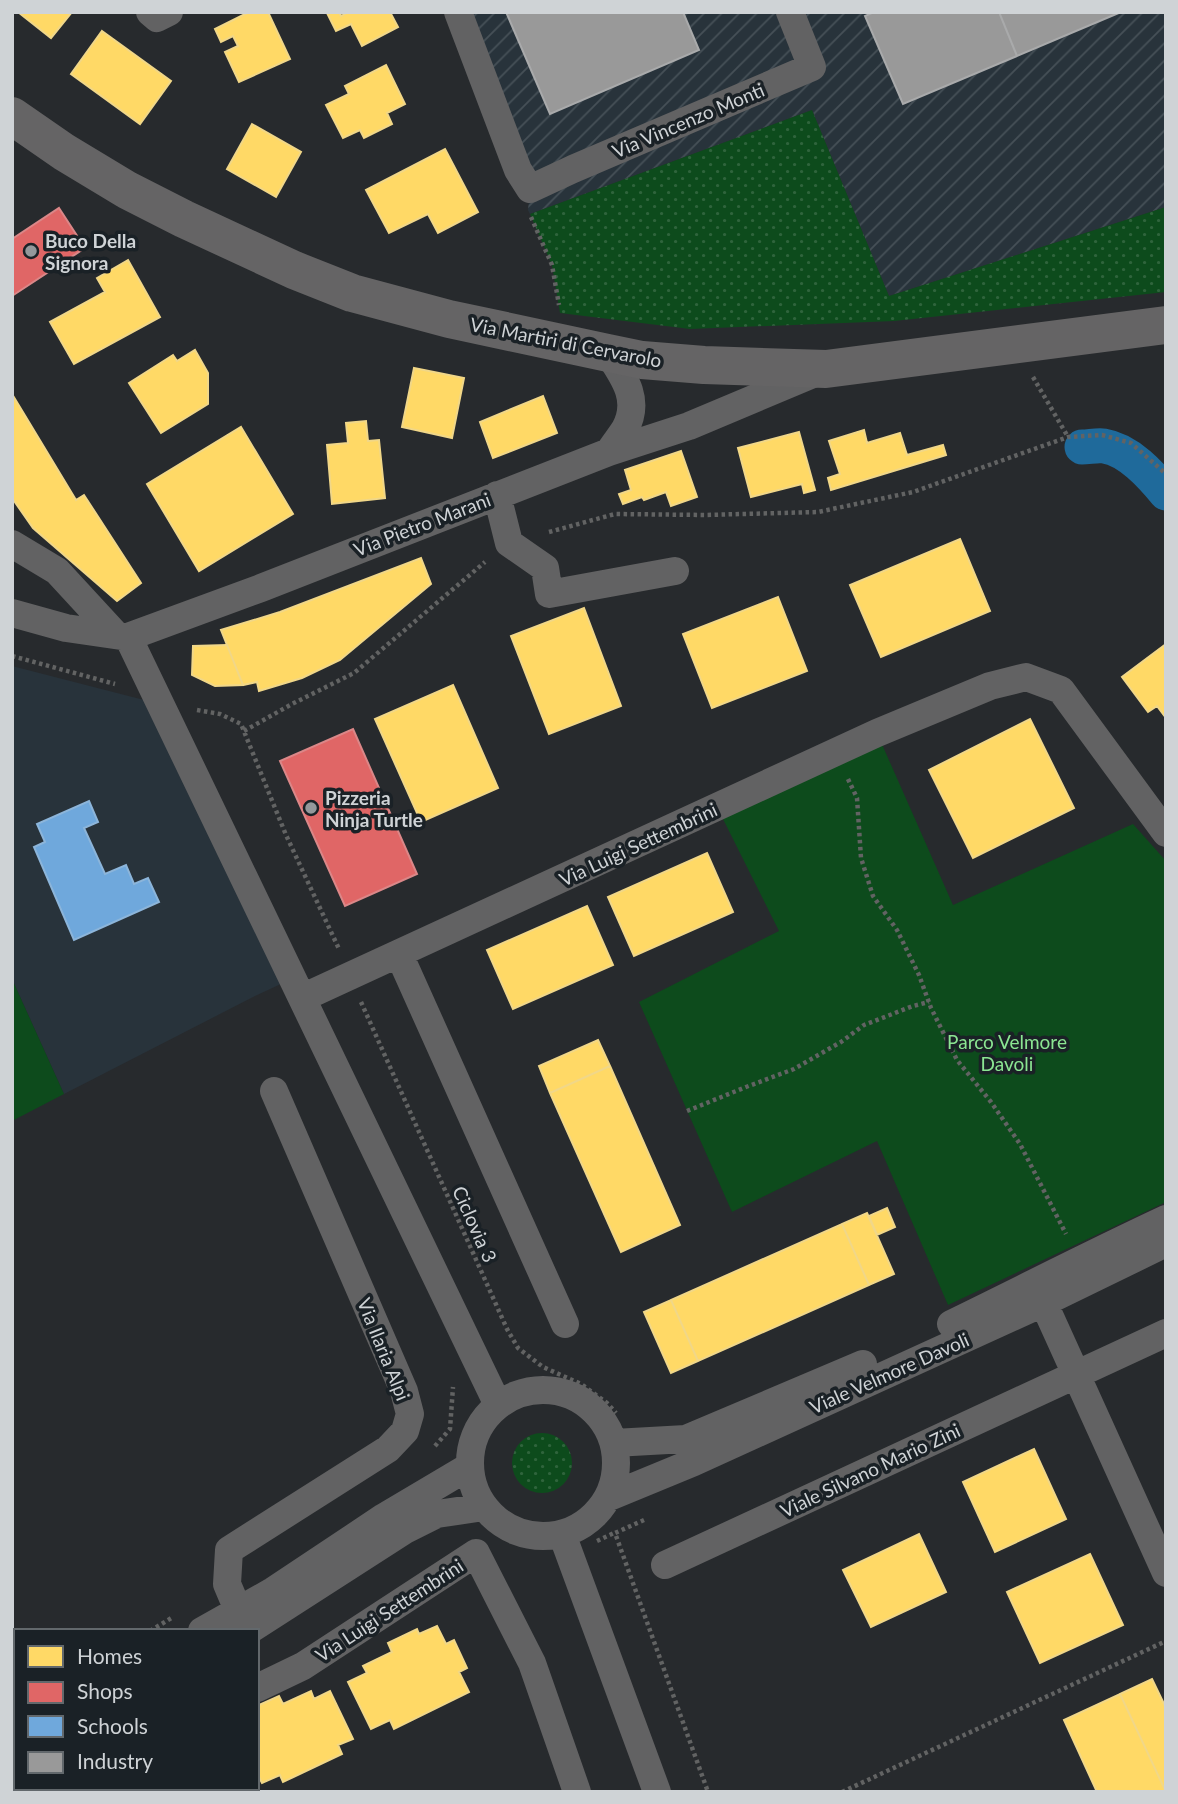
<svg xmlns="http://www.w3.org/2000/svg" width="1178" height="1804" font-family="Lato,sans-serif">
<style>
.built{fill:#28333b}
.industrial{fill:url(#industrial-furrows)}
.grass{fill:url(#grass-dots)}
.park{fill:#0d4b1c}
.homes{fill:#ffd966;stroke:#f1d788;stroke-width:2}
.shops{fill:#e06666;stroke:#db8788;stroke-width:2}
.schools{fill:#6fa8dc;stroke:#8cb5da;stroke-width:2}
.industry{fill:#999;stroke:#a9aaab;stroke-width:2}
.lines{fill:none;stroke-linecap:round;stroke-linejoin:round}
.canal{stroke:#1f6a9b;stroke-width:35}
.path{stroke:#626363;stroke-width:4.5;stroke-dasharray:3.5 3.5;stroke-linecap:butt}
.street{stroke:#626263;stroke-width:28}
.secondary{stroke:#656465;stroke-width:38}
.poi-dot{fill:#94989b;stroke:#1a2126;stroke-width:2.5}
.labels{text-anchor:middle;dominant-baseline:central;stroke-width:7;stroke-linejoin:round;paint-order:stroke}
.street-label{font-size:19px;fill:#cfd3d6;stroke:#1a2126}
.poi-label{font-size:19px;font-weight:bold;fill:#cfd3d6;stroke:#1a2126;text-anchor:start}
.park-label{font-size:19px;fill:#8be592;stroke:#1a2126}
</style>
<defs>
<pattern id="industrial-furrows" width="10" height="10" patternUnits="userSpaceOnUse" patternTransform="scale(1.75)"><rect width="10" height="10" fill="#28333b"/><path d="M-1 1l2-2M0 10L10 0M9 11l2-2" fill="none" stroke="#465057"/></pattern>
<pattern id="grass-dots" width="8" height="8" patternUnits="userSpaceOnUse" patternTransform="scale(1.75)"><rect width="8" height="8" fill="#0d4b1c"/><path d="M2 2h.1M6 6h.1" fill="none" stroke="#2f643c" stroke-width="1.8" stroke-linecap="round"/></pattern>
</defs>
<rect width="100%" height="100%" fill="#272a2d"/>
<path class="built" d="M 12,666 L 148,701 L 283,983 L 255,996 L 64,1094 L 12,979 Z"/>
<path class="industrial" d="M 458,12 L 1166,12 L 1166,207 L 889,296 L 812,110 L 530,214 L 528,210 L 530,189 Z"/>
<path class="grass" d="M 812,110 L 889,296 L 1166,207 L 1166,292 L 894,321 L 690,329 L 560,313 L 552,265 L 530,214 Z
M512 1463a30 30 0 1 1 60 0a30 30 0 1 1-60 0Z"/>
<path class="park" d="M 877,733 L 953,905 L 1133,824 L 1166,861 L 1166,1202 L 948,1305 L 877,1141 L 732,1212 L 639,1002 L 779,931 L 717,807 Z
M 12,979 L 64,1094 L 12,1121 Z"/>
<path class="homes" d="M 18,12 L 72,12 L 51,38 Z
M 249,12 L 268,12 L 290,59 L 239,82 L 225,52 L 238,46 L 233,36 L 221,42 L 215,29 Z
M 328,12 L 339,12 L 341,16 L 348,12 L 390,12 L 398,27 L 362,46 L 351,24 L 336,31 L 327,13 Z
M 102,31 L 171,81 L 140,124 L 71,74 Z
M 386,65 L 405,104 L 387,113 L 392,124 L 364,138 L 360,130 L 343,138 L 326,105 L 349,94 L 345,86 Z
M 252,124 L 301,152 L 276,197 L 227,169 Z
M 445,149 L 478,212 L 438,233 L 428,214 L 389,233 L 366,190 Z
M 128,260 L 160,317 L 74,364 L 50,322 L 105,292 L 97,278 Z
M 195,350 L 208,373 L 208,404 L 161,433 L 129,383 L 173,355 L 177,361 Z
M 414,368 L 464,378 L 452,438 L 402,427 Z
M 12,394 L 76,500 L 84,495 L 141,583 L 117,601 L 33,528 L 12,498 Z
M 543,396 L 557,433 L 493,458 L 480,422 Z
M 366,421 L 368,441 L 379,440 L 385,498 L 332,504 L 327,445 L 348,443 L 346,423 Z
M 241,427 L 293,514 L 199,571 L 147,484 Z
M 864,430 L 867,443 L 900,433 L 907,455 L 943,445 L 946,455 L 831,490 L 828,478 L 840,474 L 829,441 Z
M 799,432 L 815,490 L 804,493 L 802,484 L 751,497 L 738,448 Z
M 681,451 L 697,497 L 671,506 L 666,492 L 644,500 L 642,497 L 623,504 L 619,494 L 631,490 L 625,470 Z
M 960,539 L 990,611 L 881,657 L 850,585 Z
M 421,558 L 431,584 L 340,660 L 302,678 L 259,691 L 257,682 L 243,685 L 221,630 L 280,612 Z
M 778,597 L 807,671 L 712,708 L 683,634 Z
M 584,608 L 621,706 L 549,734 L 511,636 Z
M 1166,644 L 1166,718 L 1157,706 L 1148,712 L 1122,677 Z
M 227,645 L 243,685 L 215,686 L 192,675 L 193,646 Z
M 453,685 L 498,788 L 421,822 L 375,719 Z
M 1030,719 L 1074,808 L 973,858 L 929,770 Z
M 707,853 L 733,912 L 634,956 L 608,897 Z
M 587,906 L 613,965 L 513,1009 L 487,950 Z
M 598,1040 L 610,1066 L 550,1093 L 539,1066 Z
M 610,1066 L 680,1225 L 621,1252 L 550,1093 Z
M 887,1208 L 895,1227 L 877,1235 L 869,1216 Z
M 867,1213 L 894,1274 L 869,1285 L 842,1224 Z
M 842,1224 L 869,1285 L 698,1361 L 671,1300 Z
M 671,1300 L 698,1361 L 671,1373 L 644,1312 Z
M 1034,1449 L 1066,1519 L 995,1552 L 963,1482 Z
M 919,1534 L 946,1592 L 871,1627 L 843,1570 Z
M 1090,1554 L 1123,1625 L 1040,1663 L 1007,1592 Z
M 437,1626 L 446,1644 L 454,1640 L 467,1668 L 459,1672 L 469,1692 L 394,1729 L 390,1720 L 371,1729 L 348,1682 L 367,1673 L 363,1666 L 392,1652 L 388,1643 L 417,1629 L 419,1634 Z
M 1152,1679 L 1166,1708 L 1166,1792 L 1120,1694 Z
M 311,1691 L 314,1699 L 330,1691 L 353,1739 L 338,1745 L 342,1754 L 283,1782 L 280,1775 L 262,1783 L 257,1773 L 257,1706 L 279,1696 L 283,1704 Z
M 1120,1694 L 1166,1792 L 1097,1792 L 1064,1720 Z"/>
<path class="shops" d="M 59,208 L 85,248 L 12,296 L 12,239 Z
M 353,729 L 417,874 L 345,906 L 280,761 Z"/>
<path class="schools" d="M 89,801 L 98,822 L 84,828 L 105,874 L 126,865 L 134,884 L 148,878 L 159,902 L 74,940 L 34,847 L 45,842 L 37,824 Z"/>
<path class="industry" d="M 506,12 L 683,12 L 699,50 L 550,114 Z
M 874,12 L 999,12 L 1017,56 L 903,104 L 865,16 Z
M 999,12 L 1121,12 L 1017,56 Z"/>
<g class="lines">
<path class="canal" d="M 1082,447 C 1089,447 1097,445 1104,446 C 1129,450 1151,475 1166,493"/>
<path class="path" d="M 531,217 L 552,265 L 559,305
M 1033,377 L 1068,437
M 549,532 L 615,514 L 705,515 L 818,512 L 913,492 L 1068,437 L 1102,435 L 1131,443 L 1166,474
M 12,656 L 115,684
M 197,710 L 220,714 L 241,724 L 286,835 L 339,949
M 244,731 L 292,704 L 354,673 L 485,562
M 848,779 L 857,798 L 861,858 L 873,896 L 897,930 L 919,975 L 931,1008 L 957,1060 L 991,1102 L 1020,1144 L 1066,1234
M 361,1002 L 507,1329 L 518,1348 L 543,1367 L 581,1384 L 607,1403 L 616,1413
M 687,1111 L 746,1087 L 794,1069 L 841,1042 L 864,1025 L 913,1006 L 929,1002
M 435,1446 L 450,1429 L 453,1387
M 644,1520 L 615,1533 L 708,1792
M 499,1532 L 533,1546
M 597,1541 L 614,1533
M 150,1631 L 173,1617
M 842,1792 L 1166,1641"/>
<path class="street" d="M 150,12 L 157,18 L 169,12
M 458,12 L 518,170 L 530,189 L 573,169 L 812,67 L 790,12
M 608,353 C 624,377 641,400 625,429 C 620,437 614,444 609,452
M 497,495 L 509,543 L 545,568 L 549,594 L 675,571
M 12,544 L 57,571 L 116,635
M 12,613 L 66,628 L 128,637 L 261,588 L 609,452 L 689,426 L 815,373
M 128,637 L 498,1405
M 399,954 L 565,1324
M 302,998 L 877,733 L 990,686 L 1026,677 L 1061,690 L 1166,833
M 1036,1286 L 1166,1573
M 951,1324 C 1023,1289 1093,1253 1166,1219
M470 1463a73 73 0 1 1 146 0a73 73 0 1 1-146 0Z
M 614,1443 L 686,1439 L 863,1364
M 609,1497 L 694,1462 L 1043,1303 L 1166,1243
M 562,1534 L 657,1792
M 665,1565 L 1166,1333
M 238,1610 L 227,1584 L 229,1550 L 388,1449 L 405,1431 L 410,1414 L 404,1391 L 274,1091
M 202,1631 L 273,1591 L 384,1517 L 470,1466
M 248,1631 L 405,1530 L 437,1514 L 484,1507
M 257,1688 L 303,1666 L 476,1553 L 532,1663 L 577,1792
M 12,1717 L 16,1723
M 12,1767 L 16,1765
M 90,1788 L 92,1792"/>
<path class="secondary" d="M 12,116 L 64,152 L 127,190 L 184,219 L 294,270 L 352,293 L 449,319 L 608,353 L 642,360 L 704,365 L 826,369 L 1166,325"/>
</g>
<g class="poi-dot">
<circle cx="31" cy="251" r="7"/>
<circle cx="311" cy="808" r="7"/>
</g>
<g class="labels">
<g class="street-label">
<text transform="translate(688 120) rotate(-23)">Via Vincenzo Monti</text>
<text transform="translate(566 342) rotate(11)">Via Martiri di Cervarolo</text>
<text transform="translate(422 524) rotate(-21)">Via Pietro Marani</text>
<text transform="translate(638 844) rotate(-25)">Via Luigi Settembrini</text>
<text transform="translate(475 1224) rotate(66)">Ciclovia 3</text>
<text transform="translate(384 1349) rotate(68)">Via Ilaria Alpi</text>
<text transform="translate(889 1373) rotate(-24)">Viale Velmore Davoli</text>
<text transform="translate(870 1470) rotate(-25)">Viale Silvano Mario Zini</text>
<text transform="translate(389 1610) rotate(-33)">Via Luigi Settembrini</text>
</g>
<g class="poi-label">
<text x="45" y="240">Buco Della<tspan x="45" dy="22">Signora</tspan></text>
<text x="325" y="797">Pizzeria<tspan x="325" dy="22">Ninja Turtle</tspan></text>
</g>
<g class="park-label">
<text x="1007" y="1041">Parco Velmore<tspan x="1007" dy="22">Davoli</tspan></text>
</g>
</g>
<rect width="1178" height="1804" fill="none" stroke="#cfd3d6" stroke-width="28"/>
<rect x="14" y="1629" width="245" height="161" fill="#1a2126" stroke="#62686c" stroke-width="2"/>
<rect x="28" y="1646" width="35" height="21" fill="#ffd966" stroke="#62686c" stroke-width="2"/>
<text x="77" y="1664" font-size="21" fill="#cfd3d6">Homes</text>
<rect x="28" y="1682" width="35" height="21" fill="#e06666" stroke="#62686c" stroke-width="2"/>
<text x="77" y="1699" font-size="21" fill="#cfd3d6">Shops</text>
<rect x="28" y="1716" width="35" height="21" fill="#6fa8dc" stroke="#62686c" stroke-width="2"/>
<text x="77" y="1734" font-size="21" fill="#cfd3d6">Schools</text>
<rect x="28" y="1752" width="35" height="21" fill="#999999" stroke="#62686c" stroke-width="2"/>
<text x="77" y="1769" font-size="21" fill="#cfd3d6">Industry</text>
</svg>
